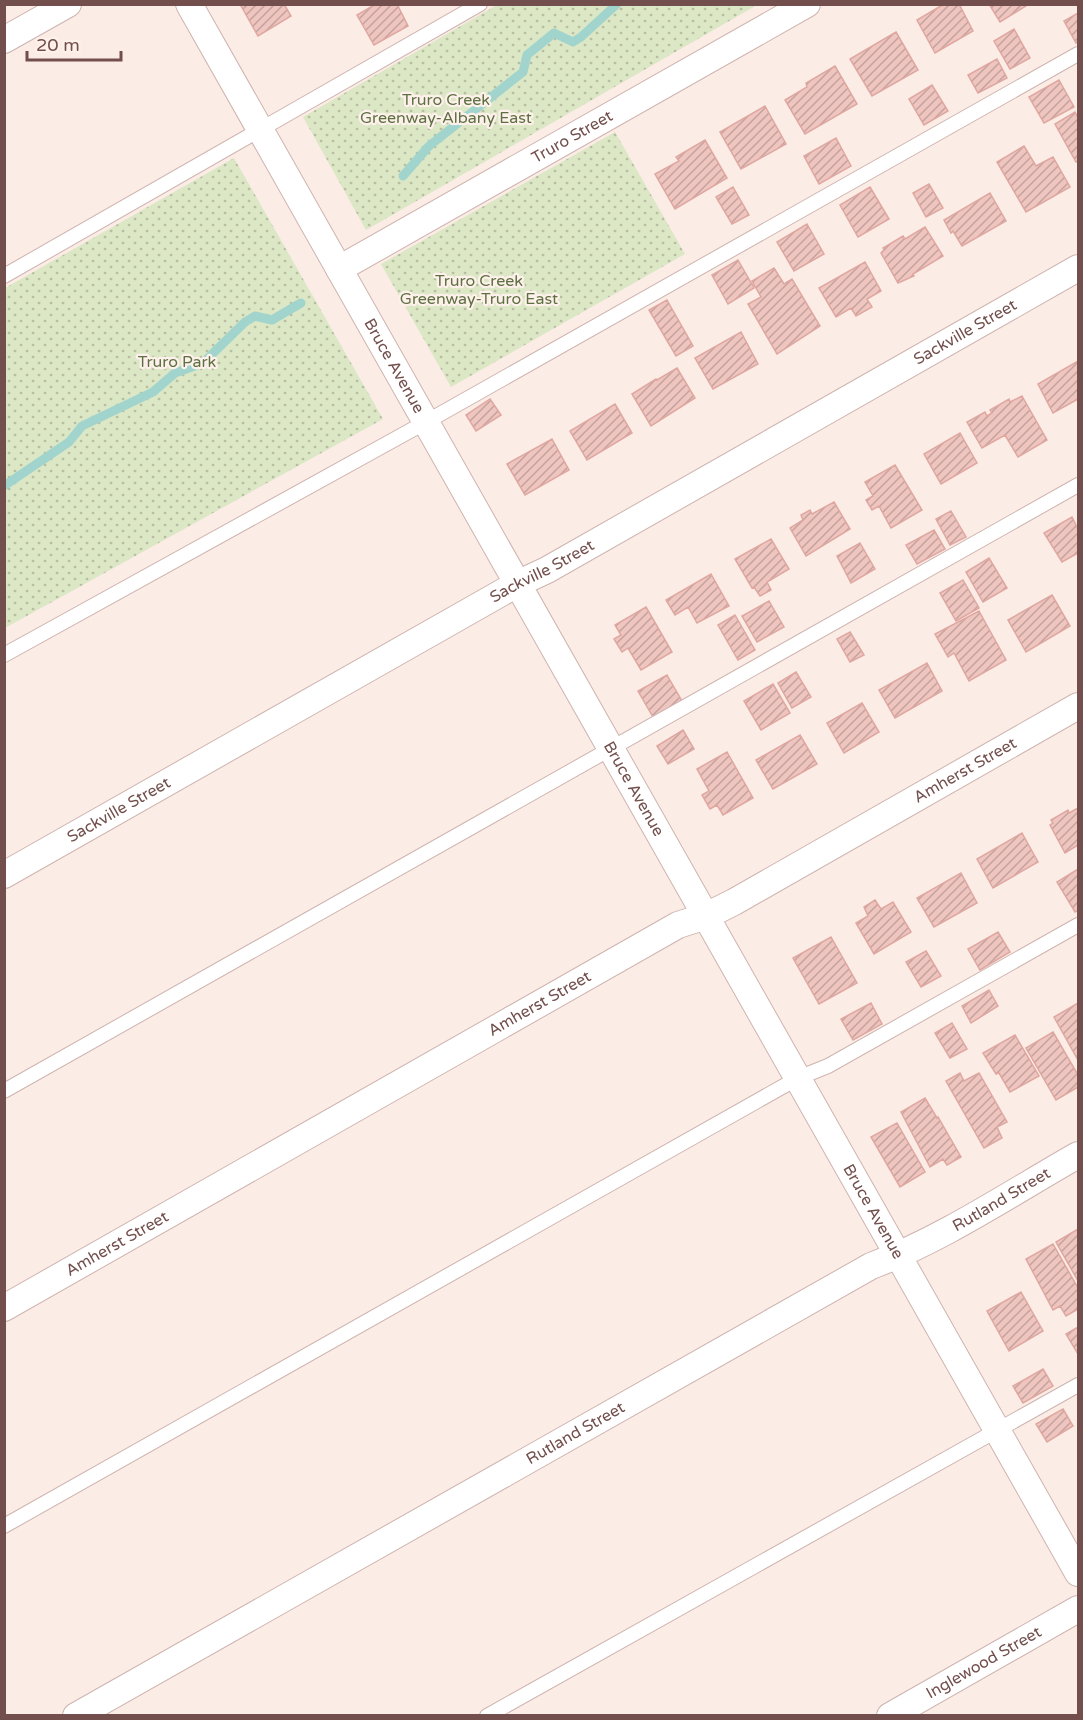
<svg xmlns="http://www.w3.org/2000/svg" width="1083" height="1720" font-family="'Varela Round',sans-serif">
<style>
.park{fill:url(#park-dots)}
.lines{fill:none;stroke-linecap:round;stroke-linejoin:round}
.stream{stroke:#a2d4ce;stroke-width:9}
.building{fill:url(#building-hatch);stroke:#e0a7a0;stroke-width:1.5}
.lane-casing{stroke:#ceb4af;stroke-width:16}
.street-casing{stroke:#ceb4af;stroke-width:28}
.lane{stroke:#fff;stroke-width:14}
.street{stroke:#fff;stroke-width:26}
.labels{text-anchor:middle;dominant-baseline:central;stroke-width:4.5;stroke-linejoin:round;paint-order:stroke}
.park-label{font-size:16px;fill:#5e7142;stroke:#fef1eb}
.street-label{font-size:16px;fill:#724f4c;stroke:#fef1eb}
</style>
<defs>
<pattern id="park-dots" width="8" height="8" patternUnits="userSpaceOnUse" patternTransform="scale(1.5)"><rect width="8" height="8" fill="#dce7c5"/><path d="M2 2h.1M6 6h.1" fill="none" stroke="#b7bea2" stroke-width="1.8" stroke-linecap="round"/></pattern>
<pattern id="building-hatch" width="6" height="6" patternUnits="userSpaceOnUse" patternTransform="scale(1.5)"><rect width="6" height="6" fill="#eec5bf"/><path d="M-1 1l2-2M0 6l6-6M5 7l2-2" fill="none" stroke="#c5a29d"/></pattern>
</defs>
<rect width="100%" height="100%" fill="#fbece5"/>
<path class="park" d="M 497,5 L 757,5 L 366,230 L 303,117 Z
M 615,132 L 685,254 L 451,387 L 381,264 Z
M 234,158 L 383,419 L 5,628 L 5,288 Z"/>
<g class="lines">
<path class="stream" d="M 403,176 L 429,146 L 523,72 L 527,55 L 554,33 L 573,42 L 581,37 L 617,4
M 4,486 L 69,442 L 82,426 L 153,392 L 175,373 L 203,363 L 245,322 L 255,316 L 272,320 L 301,303"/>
</g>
<path class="building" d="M 240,4 L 284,4 L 291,16 L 258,36 Z
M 376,4 L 397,4 L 408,26 L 374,45 L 357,15 Z
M 944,4 L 959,4 L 973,31 L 935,53 L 917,20 Z
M 989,4 L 1029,4 L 1000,22 Z
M 1078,13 L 1078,41 L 1076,43 L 1064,21 Z
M 1014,29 L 1030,58 L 1010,69 L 994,41 Z
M 896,32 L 918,70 L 872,96 L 850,59 Z
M 997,59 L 1007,78 L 978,93 L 968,75 Z
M 835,66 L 857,104 L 805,134 L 785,100 L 807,87 L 806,83 Z
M 1059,80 L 1074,107 L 1044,123 L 1029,97 Z
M 932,85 L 948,111 L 924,125 L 909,99 Z
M 765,106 L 786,144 L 741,169 L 720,132 Z
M 1075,112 L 1078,118 L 1078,161 L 1076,162 L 1055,124 Z
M 836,138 L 851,166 L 819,184 L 804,156 Z
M 705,140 L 727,178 L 675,209 L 655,174 L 679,161 L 676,157 Z
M 1024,146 L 1036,166 L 1053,157 L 1070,187 L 1026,212 L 997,162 Z
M 929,184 L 943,208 L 926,217 L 913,193 Z
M 733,187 L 749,215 L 732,224 L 716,197 Z
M 870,187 L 889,219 L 858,237 L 840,205 Z
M 990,193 L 1006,221 L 962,246 L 953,231 L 951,233 L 944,220 Z
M 807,224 L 824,254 L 794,271 L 777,242 Z
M 925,227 L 943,256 L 913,274 L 914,276 L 898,283 L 881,253 L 884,250 L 883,248 L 903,236 L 905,239 Z
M 738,260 L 754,288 L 728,304 L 712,275 Z
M 865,262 L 881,291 L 867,299 L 872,307 L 856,316 L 851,308 L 836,317 L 819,288 Z
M 774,268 L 784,284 L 792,279 L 820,326 L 777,354 L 748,304 L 761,297 L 752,281 Z
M 667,300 L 693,346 L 676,356 L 649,310 Z
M 741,332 L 758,364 L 713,389 L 695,358 Z
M 1078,361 L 1078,399 L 1053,413 L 1038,384 Z
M 677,368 L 695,398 L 651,426 L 632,394 L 656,379 L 657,380 Z
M 1022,396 L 1047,440 L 1018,457 L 1005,435 L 982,448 L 967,422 L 985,412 L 987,416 L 992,413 L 990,410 L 1009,399 L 1010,402 Z
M 490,399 L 501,415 L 476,431 L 466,415 Z
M 615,404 L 632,433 L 587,460 L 570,431 Z
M 960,433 L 977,463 L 941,484 L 924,454 Z
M 552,439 L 569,470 L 525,495 L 507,464 Z
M 895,465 L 922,510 L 891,528 L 879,506 L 872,510 L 866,500 L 873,496 L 865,482 Z
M 834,502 L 850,529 L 806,556 L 790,528 L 803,520 L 801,515 L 810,510 L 812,514 Z
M 951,511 L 966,537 L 950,545 L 936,519 Z
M 1072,517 L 1078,529 L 1078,553 L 1062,562 L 1044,533 Z
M 934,530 L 945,549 L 917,564 L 906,545 Z
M 771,539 L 789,569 L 767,582 L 771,590 L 760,596 L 754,587 L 752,588 L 735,559 Z
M 860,543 L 875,569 L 851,583 L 837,556 Z
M 989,558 L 1007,588 L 983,602 L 966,572 Z
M 711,574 L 729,606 L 697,623 L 688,607 L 675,615 L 666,600 Z
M 963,580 L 979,608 L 956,621 L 940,593 Z
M 1052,595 L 1070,626 L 1026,652 L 1008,620 Z
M 769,601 L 784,627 L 757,642 L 742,616 Z
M 646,607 L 672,652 L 641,670 L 628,648 L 622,652 L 614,639 L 621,635 L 615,625 Z
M 979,611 L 1006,660 L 969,681 L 954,653 L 948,657 L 935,634 Z
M 735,615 L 755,650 L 738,660 L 718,625 Z
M 850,632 L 864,655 L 850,662 L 837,639 Z
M 927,663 L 942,691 L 895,718 L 879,690 Z
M 796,672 L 811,697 L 792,708 L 778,683 Z
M 667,675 L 682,701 L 653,717 L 638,691 Z
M 773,684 L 790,713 L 761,730 L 744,701 Z
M 862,703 L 879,732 L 844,753 L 827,723 Z
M 683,730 L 694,749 L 668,764 L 657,746 Z
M 800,735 L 817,764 L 773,789 L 756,760 Z
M 727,752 L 753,798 L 723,815 L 717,805 L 710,809 L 702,795 L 709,791 L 697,769 Z
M 1078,808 L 1078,845 L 1065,853 L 1050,825 L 1053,823 L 1051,820 L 1068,810 L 1069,813 Z
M 1022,833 L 1038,862 L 993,888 L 977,859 Z
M 1078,869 L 1078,910 L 1075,912 L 1057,882 Z
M 961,873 L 977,903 L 934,927 L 917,898 Z
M 875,900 L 881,909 L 893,902 L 911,932 L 874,954 L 856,923 L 868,916 L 864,907 Z
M 998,932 L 1010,952 L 980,970 L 968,949 Z
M 831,937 L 857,983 L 819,1004 L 793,958 Z
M 926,951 L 941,976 L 921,987 L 906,962 Z
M 989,990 L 998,1006 L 971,1023 L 962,1006 Z
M 871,1003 L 882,1024 L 853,1040 L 841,1019 Z
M 1078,1003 L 1078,1060 L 1054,1017 Z
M 952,1023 L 967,1049 L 950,1058 L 935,1033 Z
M 1053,1032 L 1078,1075 L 1078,1087 L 1056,1100 L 1026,1048 Z
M 1015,1035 L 1039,1076 L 1010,1092 L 999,1073 L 996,1074 L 983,1053 Z
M 960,1073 L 964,1081 L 979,1073 L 1007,1122 L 997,1127 L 1002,1138 L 984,1148 L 946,1081 Z
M 925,1098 L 937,1118 L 938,1117 L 961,1157 L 947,1165 L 943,1159 L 930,1167 L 901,1112 Z
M 897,1123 L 925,1172 L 900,1187 L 871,1137 Z
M 1078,1229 L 1078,1281 L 1056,1242 Z
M 1053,1244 L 1078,1288 L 1078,1309 L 1066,1316 L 1060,1306 L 1053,1310 L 1026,1259 Z
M 1021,1292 L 1043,1331 L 1009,1351 L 987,1311 Z
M 1078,1327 L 1078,1354 L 1066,1334 Z
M 1043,1369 L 1053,1386 L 1023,1403 L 1013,1386 Z
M 1063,1409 L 1073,1426 L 1047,1442 L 1036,1424 Z"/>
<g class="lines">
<defs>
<path id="lane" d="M 4,276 L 480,4
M 4,655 L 426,422 L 1078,54
M 4,1091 L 1078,485
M 4,1526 L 798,1078 L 828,1066 L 1078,925
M 487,1716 L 1078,1385"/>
<g id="street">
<path id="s1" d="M 189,4 L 1078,1573"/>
<path d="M 4,40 L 68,4"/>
<path id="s2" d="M 339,269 L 807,4"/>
<path id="s3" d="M 4,875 L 517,584 L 547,570 L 1078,268"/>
<path id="s4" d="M 4,1308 L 678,925 L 706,916 L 734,902 L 1078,706"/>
<path id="s5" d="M 76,1716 L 871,1266 C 943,1239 1011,1193 1078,1155"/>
<path id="s6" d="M 890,1716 L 1078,1609"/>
</g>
</defs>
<use href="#lane" class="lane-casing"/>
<use href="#street" class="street-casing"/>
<use href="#lane" class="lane"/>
<use href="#street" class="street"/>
</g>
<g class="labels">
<g class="park-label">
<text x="446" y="100">Truro Creek<tspan x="446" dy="18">Greenway-Albany East</tspan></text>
<text x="479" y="281">Truro Creek<tspan x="479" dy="18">Greenway-Truro East</tspan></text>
<text x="177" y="362">Truro Park</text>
</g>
<g class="street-label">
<text stroke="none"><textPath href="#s2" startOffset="268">Truro Street</textPath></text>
<text stroke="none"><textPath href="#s3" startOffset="1104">Sackville Street</textPath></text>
<text stroke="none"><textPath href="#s1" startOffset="416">Bruce Avenue</textPath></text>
<text stroke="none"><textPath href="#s3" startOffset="618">Sackville Street</textPath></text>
<text stroke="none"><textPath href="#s4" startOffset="1102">Amherst Street</textPath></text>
<text stroke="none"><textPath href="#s1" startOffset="902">Bruce Avenue</textPath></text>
<text stroke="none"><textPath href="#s3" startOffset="132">Sackville Street</textPath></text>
<text stroke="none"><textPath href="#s4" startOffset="616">Amherst Street</textPath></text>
<text stroke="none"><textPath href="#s5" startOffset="1060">Rutland Street</textPath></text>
<text stroke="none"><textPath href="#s1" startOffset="1388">Bruce Avenue</textPath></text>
<text stroke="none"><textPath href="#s4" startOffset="130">Amherst Street</textPath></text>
<text stroke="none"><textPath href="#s5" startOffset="574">Rutland Street</textPath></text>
<text stroke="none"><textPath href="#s6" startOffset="108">Inglewood Street</textPath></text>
</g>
</g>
<rect width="1083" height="1720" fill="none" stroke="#724f4c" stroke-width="12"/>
<path d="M27 51v9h94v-9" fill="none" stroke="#724f4c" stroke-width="3"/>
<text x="36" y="51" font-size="18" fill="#724f4c" stroke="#fef1eb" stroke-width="4.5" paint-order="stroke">20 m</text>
</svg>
